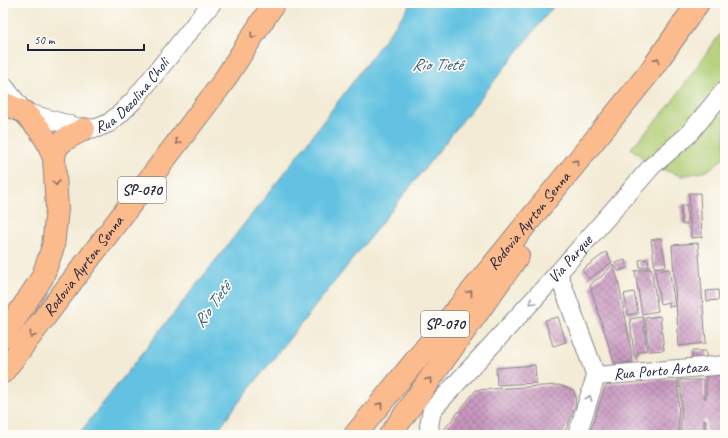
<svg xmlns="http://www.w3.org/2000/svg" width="728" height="438" font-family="Caveat,sans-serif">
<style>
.park{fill:#b0cd74;stroke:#697858}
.water{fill:#63c2e1;stroke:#42728e}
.building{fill:url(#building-cross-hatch)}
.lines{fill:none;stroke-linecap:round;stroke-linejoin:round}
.minor-casing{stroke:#8a8688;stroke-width:20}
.primary-casing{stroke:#8a8688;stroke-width:24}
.motorway-casing{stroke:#8a8688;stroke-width:24}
.minor{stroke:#fff;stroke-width:18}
.primary{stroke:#fbbb8d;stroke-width:22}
.motorway{stroke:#fbbb8d;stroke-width:22}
.oneway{stroke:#8e6e64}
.oneway2{stroke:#9c9ca7}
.labels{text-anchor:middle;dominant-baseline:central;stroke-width:3.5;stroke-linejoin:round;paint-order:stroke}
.shield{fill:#fdfcf7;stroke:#646373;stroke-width:1}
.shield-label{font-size:15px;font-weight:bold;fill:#22223b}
.street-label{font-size:16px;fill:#22223b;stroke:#fdfcf7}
.water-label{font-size:17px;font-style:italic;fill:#395a75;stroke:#fdfcf7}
</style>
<defs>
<pattern id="building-cross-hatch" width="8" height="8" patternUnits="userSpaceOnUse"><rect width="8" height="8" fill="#c896bf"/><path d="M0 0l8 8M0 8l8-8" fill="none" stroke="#a27a9c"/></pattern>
</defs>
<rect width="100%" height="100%" fill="#fdfcf7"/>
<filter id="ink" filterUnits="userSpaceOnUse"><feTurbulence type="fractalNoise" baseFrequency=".025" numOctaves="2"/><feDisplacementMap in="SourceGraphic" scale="8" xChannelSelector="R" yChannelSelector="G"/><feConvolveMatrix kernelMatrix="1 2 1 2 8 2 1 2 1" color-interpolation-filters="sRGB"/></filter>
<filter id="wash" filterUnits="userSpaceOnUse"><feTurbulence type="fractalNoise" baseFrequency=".012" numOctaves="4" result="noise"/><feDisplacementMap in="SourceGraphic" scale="16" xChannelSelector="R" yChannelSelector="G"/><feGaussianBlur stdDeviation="0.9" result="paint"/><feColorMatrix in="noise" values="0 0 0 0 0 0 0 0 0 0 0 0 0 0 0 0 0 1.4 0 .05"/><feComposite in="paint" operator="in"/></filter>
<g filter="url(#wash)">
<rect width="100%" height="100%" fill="#f3ebd5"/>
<path class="park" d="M 725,27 L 725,157 L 707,171 L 682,176 L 652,166 L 631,148 L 669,106 Z"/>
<path class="water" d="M 412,3 L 556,3 L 235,407 L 215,435 L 78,435 L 286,171 Z"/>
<g id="blocks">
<path class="building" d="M 689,193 L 700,193 L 702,237 L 691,238 Z
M 681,205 L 687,205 L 688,224 L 682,224 Z
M 661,238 L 666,266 L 655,268 L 651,240 Z
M 698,243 L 706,343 L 679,346 L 672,245 Z
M 606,252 L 612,262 L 589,279 L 582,270 Z
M 648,259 L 649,266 L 640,268 L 639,260 Z
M 625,260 L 627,268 L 618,271 L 615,263 Z
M 613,264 L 618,280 L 625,315 L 633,362 L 623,363 L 615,366 L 590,286 L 594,281 L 601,277 Z
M 651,268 L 658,311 L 642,314 L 635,271 Z
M 669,269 L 675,306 L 669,307 L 669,302 L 660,304 L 655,271 Z
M 718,290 L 719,300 L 707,301 L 706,291 Z
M 634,292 L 638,313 L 628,315 L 624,294 Z
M 660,316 L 664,350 L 649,351 L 645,318 Z
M 558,317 L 566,342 L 553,346 L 545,320 Z
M 643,317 L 647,350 L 638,352 L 638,356 L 634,356 L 630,319 Z
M 692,351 L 706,351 L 706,359 L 692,358 Z
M 535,365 L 536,383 L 497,385 L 496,368 Z
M 725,375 L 725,435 L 706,435 L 706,420 L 704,420 L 704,435 L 681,435 L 681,387 L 680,388 L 680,380 L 704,380 L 704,398 L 706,398 L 706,376 Z
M 678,378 L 679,435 L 589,435 L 605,387 L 612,383 Z
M 559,385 L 573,390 L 576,397 L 575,406 L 564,435 L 449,435 L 443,431 L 476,390 Z"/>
</g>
</g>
<g filter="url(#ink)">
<use href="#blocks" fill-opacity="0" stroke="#8a8688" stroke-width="1"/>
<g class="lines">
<defs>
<g id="minor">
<path id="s1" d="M 3,85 L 24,112 L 84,129 L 97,128 L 109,123 L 121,113 L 134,100 L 212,3"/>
<path d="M 558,273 L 596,376 L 577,435"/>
<path id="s2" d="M 596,376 L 725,365"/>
<path id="s3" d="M 431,435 L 429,426 L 432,410 L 558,273 L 652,166 L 688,135 L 725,90"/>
</g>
<path id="primary" d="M 3,103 L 24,112"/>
<g id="motorway">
<path d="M 54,158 L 56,148 L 64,140 L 84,129"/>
<path d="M 3,337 L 42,278 L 53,247 L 57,209 L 54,158 L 48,143 L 40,130 L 24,112"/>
<path id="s4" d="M 3,372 L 221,85 L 274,3"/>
<path id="s5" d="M 355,435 L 649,73 L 698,3"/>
<path d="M 390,435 L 518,256"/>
</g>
</defs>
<use href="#minor" class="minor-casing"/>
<use href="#primary" class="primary-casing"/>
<use href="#motorway" class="motorway-casing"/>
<use href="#minor" class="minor"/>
<use href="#primary" class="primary"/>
<use href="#motorway" class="motorway"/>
</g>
<defs><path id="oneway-chevron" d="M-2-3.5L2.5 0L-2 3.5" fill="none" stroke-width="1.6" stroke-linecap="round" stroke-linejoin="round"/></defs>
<g class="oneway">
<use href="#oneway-chevron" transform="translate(253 36) rotate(123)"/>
<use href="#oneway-chevron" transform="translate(657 60) rotate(-55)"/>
<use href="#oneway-chevron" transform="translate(178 142) rotate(127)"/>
<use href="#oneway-chevron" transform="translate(576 162) rotate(-51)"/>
<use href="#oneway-chevron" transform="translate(56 183) rotate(86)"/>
<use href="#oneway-chevron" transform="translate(470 293) rotate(-51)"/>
<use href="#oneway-chevron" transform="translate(32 335) rotate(127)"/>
<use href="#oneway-chevron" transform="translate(429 380) rotate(-55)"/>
<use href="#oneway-chevron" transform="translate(380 405) rotate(-51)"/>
</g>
<g class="oneway2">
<use href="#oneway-chevron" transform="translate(532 302) rotate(133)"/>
<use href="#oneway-chevron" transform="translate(589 398) rotate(-72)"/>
</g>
</g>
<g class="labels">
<g class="shield">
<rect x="118" y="177" width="48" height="26" rx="3"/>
<rect x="421" y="311" width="48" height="26" rx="3"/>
</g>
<g class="shield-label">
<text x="142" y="190">SP-070</text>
<text x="445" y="324">SP-070</text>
</g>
<g class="street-label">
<text stroke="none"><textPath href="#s1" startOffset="158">Rua Dezolina Choli</textPath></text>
<text stroke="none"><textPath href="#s5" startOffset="276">Rodovia Ayrton Senna</textPath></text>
<text stroke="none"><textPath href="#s3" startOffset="230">Via Parque</textPath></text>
<text stroke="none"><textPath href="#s4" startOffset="133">Rodovia Ayrton Senna</textPath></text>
<text stroke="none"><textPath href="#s2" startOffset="65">Rua Porto Artaza</textPath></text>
</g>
<g class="water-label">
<text x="437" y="64">Rio Tietê</text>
<text transform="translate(212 305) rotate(-54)">Rio Tietê</text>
</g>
</g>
<rect width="728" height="438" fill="none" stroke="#fdfcf7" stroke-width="16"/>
<path d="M28 44v6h116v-6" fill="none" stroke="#22223b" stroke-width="2"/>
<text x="34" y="44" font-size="12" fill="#22223b" stroke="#fdfcf7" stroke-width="3" paint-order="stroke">50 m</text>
</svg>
